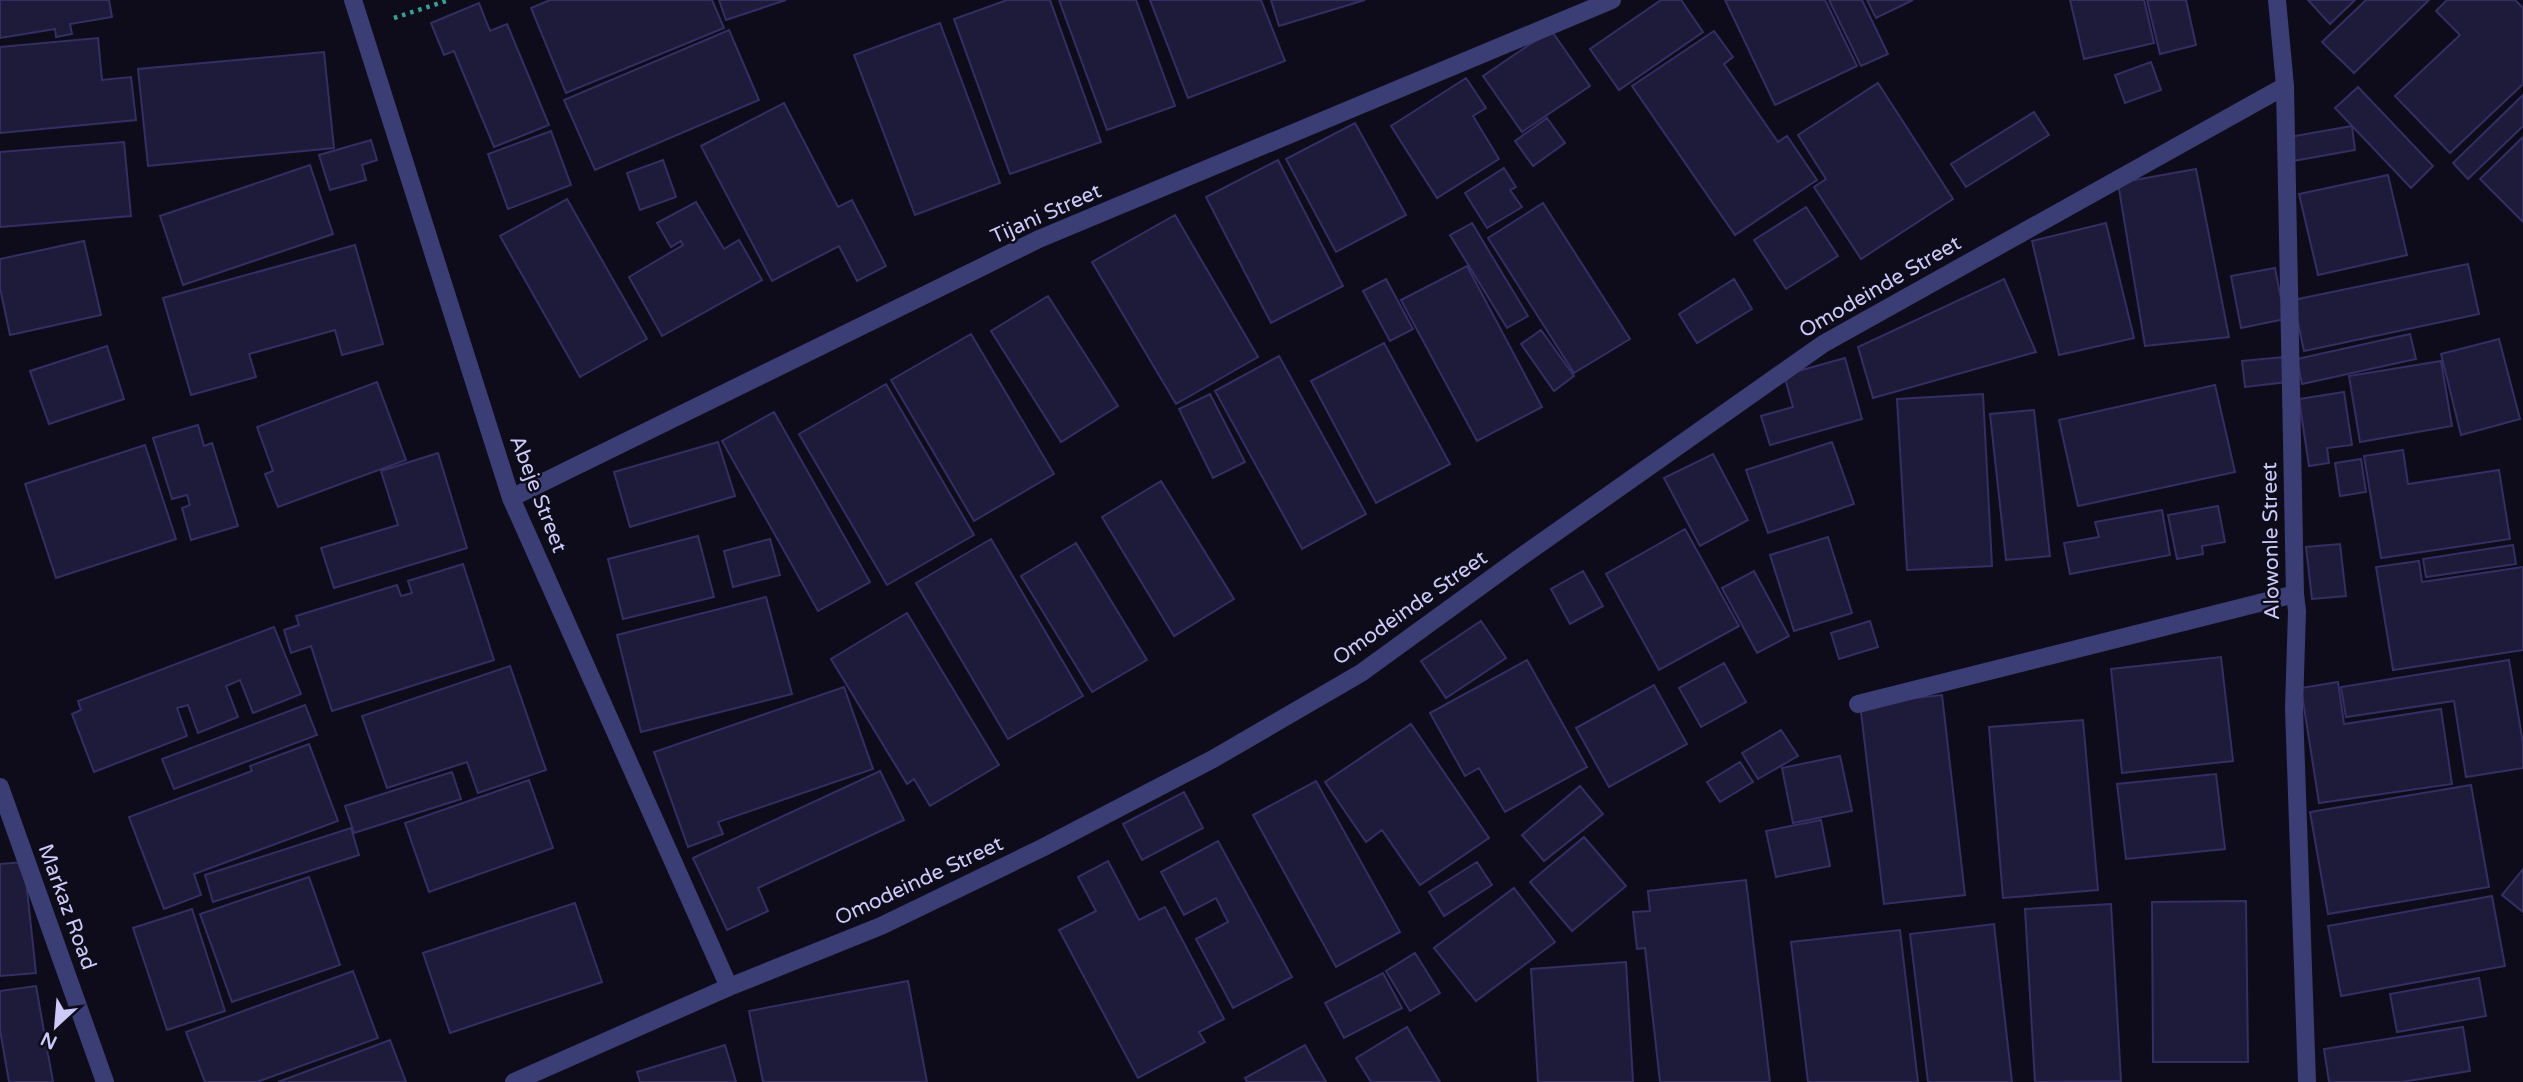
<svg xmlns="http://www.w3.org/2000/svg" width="2523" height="1082" font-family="'Varela Round',sans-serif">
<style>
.building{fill:#1e1a3a;stroke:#352e63;stroke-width:2}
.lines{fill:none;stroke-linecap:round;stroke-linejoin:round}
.path{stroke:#37a294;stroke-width:4.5;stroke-dasharray:3.5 5;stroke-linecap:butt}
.minor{stroke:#3b3d75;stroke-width:18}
.labels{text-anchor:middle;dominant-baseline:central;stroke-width:5;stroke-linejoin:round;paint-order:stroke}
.street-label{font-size:21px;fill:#cdcafa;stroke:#0e0c1a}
</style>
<rect width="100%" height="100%" fill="#0e0c1a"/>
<path class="building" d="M 0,0 L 109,0 L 112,17 L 70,24 L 72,34 L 56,37 L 55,29 L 0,38 Z
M 550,0 L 712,0 L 724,28 L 566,93 L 531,8 Z
M 719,0 L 786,0 L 726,20 Z
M 1007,0 L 1050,0 L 1101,142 L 1010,174 L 954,19 Z
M 1059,0 L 1136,0 L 1175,106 L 1107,130 Z
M 1150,0 L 1261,0 L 1285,61 L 1188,98 Z
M 1271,0 L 1365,0 L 1279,26 Z
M 1661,0 L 1681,0 L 1703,32 L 1619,90 L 1590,49 Z
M 1725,0 L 1825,0 L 1857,66 L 1775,105 Z
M 1829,0 L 1862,0 L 1888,54 L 1861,66 Z
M 1867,0 L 1913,0 L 1876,18 Z
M 2070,0 L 2144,0 L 2154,43 L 2084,59 Z
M 2147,0 L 2186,0 L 2196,45 L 2160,54 Z
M 2308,0 L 2355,0 L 2330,24 Z
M 2366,0 L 2429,0 L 2354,73 L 2322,42 Z
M 2447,0 L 2515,0 L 2523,8 L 2523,84 L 2450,153 L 2395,96 L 2460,35 L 2436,11 Z
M 479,3 L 490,31 L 507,24 L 549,125 L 494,147 L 454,51 L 444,55 L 431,23 Z
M 940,23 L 1000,183 L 915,215 L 854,55 Z
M 729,30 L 759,100 L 595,170 L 564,100 Z
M 1551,30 L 1590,86 L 1522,132 L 1483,76 Z
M 1714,31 L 1733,57 L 1724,64 L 1778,142 L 1787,136 L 1817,180 L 1735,235 L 1632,86 Z
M 98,38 L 102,80 L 131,77 L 136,120 L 0,133 L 0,47 Z
M 324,52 L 334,148 L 148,166 L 138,69 Z
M 2151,62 L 2161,90 L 2125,103 L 2115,75 Z
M 1466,78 L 1486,108 L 1473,116 L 1499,159 L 1437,198 L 1391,126 Z
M 1878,83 L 1953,199 L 1861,259 L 1814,187 L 1826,179 L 1798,135 Z
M 2358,87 L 2433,166 L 2411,188 L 2335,108 Z
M 2523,95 L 2523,126 L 2468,179 L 2453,163 Z
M 784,103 L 838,207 L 852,200 L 886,266 L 857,281 L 839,246 L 772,281 L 701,146 Z
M 2034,112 L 2049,135 L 1966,187 L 1951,164 Z
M 1547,118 L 1565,143 L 1533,166 L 1515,141 Z
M 1355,123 L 1406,215 L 1336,252 L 1286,159 Z
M 2352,126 L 2355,150 L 2293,161 L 2289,137 Z
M 551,131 L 571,185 L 508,209 L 488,154 Z
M 2523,137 L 2523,222 L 2480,179 Z
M 371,140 L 377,160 L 362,165 L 366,180 L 330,190 L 319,155 Z
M 124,142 L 131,216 L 0,227 L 0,152 Z
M 663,160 L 676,197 L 640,210 L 627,173 Z
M 1278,160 L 1343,286 L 1271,323 L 1206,197 Z
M 310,165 L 333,234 L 183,285 L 160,216 Z
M 1504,168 L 1516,187 L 1510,190 L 1522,207 L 1487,228 L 1465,193 Z
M 2196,169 L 2229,337 L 2145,346 L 2118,183 Z
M 2388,175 L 2407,255 L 2318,275 L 2299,194 Z
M 567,199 L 647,339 L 580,377 L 500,236 Z
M 696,202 L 724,249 L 739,240 L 762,280 L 662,336 L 629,277 L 683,245 L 681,241 L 671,247 L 657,223 Z
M 1543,203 L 1630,339 L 1574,373 L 1488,238 Z
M 1806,207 L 1838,256 L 1786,289 L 1754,240 Z
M 1175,215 L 1258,357 L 1176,404 L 1092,262 Z
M 1472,223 L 1528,316 L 1507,328 L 1450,235 Z
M 2106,223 L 2134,338 L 2059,355 L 2032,241 Z
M 84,241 L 101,315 L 10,335 L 0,288 L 0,259 Z
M 355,245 L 383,344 L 342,355 L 335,330 L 249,354 L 256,377 L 191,395 L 163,298 Z
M 2468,264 L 2479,314 L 2304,351 L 2293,300 Z
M 1467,266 L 1542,407 L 1477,441 L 1401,300 Z
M 2275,268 L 2285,319 L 2241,328 L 2231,276 Z
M 1386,279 L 1413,329 L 1390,341 L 1363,291 Z
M 1734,279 L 1752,309 L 1697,343 L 1679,314 Z
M 2004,279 L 2036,352 L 1873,398 L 1858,347 Z
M 1048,296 L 1118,406 L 1061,442 L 991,331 Z
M 1541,330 L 1574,376 L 1554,391 L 1521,344 Z
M 971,334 L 1054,474 L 974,521 L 891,380 Z
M 2410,334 L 2416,359 L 2302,384 L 2297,359 Z
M 2499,339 L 2520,419 L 2461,435 L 2441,354 Z
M 1384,343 L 1450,464 L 1376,503 L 1311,381 Z
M 107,346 L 124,399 L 49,424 L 30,371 Z
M 1279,356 L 1366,514 L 1302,549 L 1215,391 Z
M 2284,357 L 2287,382 L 2245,387 L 2242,361 Z
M 1845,358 L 1862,419 L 1770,445 L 1761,416 L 1793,407 L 1784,375 Z
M 2441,361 L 2452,426 L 2360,442 L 2349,376 Z
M 377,382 L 406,460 L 278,507 L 265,474 L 273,471 L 257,427 Z
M 886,384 L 974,535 L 887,585 L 799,434 Z
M 2215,385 L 2235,472 L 2078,506 L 2059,420 Z
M 2344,392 L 2352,445 L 2327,448 L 2329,463 L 2309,466 L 2299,399 Z
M 1210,394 L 1245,462 L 1213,478 L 1179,409 Z
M 1983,394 L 1992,566 L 1907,570 L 1897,399 Z
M 2034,410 L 2050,556 L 2006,560 L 1990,414 Z
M 774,412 L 870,582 L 818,611 L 722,441 Z
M 198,425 L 204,446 L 212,443 L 238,526 L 191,540 L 182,508 L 190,505 L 187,495 L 172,499 L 153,438 Z
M 718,442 L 735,496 L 630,527 L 614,472 Z
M 1832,442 L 1854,504 L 1768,533 L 1746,470 Z
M 145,445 L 176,539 L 56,578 L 25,484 Z
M 2403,450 L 2408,484 L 2499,470 L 2510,539 L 2381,558 L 2364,456 Z
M 438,453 L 467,548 L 334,588 L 321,548 L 398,525 L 381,471 Z
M 1713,454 L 1748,520 L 1700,546 L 1664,478 Z
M 2361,459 L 2366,492 L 2340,496 L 2335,463 Z
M 1161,481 L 1234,599 L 1174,636 L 1102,517 Z
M 2218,506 L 2225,542 L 2202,546 L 2203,554 L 2177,559 L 2168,515 Z
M 2162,510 L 2170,555 L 2070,574 L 2064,543 L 2099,537 L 2095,522 Z
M 1685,529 L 1739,626 L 1659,670 L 1606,574 Z
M 698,536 L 714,597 L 623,619 L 608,559 Z
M 1828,537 L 1852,613 L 1794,631 L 1770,555 Z
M 770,539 L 780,575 L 733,587 L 724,551 Z
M 991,539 L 1083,696 L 1008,739 L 916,583 Z
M 1076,543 L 1147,660 L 1092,692 L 1021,576 Z
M 2340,544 L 2346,596 L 2312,599 L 2306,547 Z
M 2513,545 L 2516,564 L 2426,577 L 2423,559 Z
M 2419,561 L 2422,582 L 2523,567 L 2523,650 L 2393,670 L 2376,567 Z
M 463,564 L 494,660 L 332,711 L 311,646 L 291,653 L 284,630 L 299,625 L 296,616 L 397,585 L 401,596 L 412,593 L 408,581 Z
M 1583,571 L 1603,606 L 1570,624 L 1551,589 Z
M 1754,571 L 1789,636 L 1757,653 L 1722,588 Z
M 766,597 L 792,694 L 641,732 L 617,635 Z
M 907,613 L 999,765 L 930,806 L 914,779 L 907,784 L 831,659 Z
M 1481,621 L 1506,658 L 1446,698 L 1421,661 Z
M 1870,621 L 1878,647 L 1839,659 L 1831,633 Z
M 274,627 L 301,694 L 253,713 L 240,680 L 226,686 L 238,717 L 198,733 L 188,705 L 177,708 L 187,736 L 94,772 L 72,714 L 81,710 L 78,701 Z
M 2221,657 L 2233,761 L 2122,773 L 2111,669 Z
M 1527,660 L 1587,767 L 1505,812 L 1479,768 L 1465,776 L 1430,713 Z
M 2509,660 L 2523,743 L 2523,768 L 2466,777 L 2454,701 L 2346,717 L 2341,687 Z
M 1724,663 L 1746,702 L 1701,727 L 1679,688 Z
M 510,666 L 546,770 L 478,793 L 467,762 L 387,788 L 362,716 Z
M 2338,682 L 2344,724 L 2441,709 L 2452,784 L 2319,803 L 2301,688 Z
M 1654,685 L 1687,744 L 1609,787 L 1576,728 Z
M 844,687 L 873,769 L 718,822 L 723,834 L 688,847 L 654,752 Z
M 1942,695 L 1965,895 L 1884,904 L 1860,704 Z
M 305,705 L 317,735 L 174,789 L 162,759 Z
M 2083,720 L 2098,890 L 2003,898 L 1989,727 Z
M 1411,724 L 1489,838 L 1420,885 L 1382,830 L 1366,842 L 1325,782 Z
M 1781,730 L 1798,756 L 1758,779 L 1742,753 Z
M 309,744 L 338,821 L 194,874 L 201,895 L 164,909 L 129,817 L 252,771 L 250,766 Z
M 1840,756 L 1852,811 L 1793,823 L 1782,768 Z
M 1740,762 L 1753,782 L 1720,802 L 1707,782 Z
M 880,771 L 904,820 L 758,888 L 768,911 L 727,930 L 693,858 Z
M 452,772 L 461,799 L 354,833 L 345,806 Z
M 2216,774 L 2225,849 L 2126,859 L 2117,784 Z
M 529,780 L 553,848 L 429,892 L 405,823 Z
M 1316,781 L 1400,932 L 1336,967 L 1253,815 Z
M 2471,785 L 2489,887 L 2328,914 L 2310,812 Z
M 1580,786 L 1603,814 L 1544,861 L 1522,835 Z
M 1184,792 L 1203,828 L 1142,860 L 1123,824 Z
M 1821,820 L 1830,866 L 1776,877 L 1766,831 Z
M 351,828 L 359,855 L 213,902 L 205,875 Z
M 1584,837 L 1626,886 L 1572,931 L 1530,882 Z
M 1218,841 L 1292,977 L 1233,1008 L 1196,939 L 1228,922 L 1216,898 L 1184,915 L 1161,872 Z
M 1108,861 L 1139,920 L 1165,907 L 1224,1019 L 1199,1032 L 1205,1042 L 1138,1078 L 1059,930 L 1096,911 L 1078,877 Z
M 24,862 L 36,973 L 0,976 L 0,864 Z
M 1477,862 L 1492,885 L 1444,916 L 1429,892 Z
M 2523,869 L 2523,912 L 2502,895 Z
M 309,877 L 340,965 L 232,1002 L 200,914 Z
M 1746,880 L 1770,1082 L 1660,1082 L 1645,948 L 1637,949 L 1633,912 L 1650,911 L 1648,891 Z
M 1514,888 L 1555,942 L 1476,1001 L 1434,948 Z
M 2492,896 L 2505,966 L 2341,996 L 2328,926 Z
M 2246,901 L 2248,1062 L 2153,1062 L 2152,902 Z
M 575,903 L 602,982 L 450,1033 L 423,953 Z
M 2111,904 L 2121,1081 L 2035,1082 L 2025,909 Z
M 192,909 L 225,1011 L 167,1030 L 133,928 Z
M 1994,924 L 2012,1082 L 1928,1082 L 1910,934 Z
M 1900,930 L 1918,1082 L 1808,1082 L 1791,942 Z
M 1415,953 L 1440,993 L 1410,1011 L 1386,971 Z
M 1626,962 L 1633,1082 L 1538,1082 L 1531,969 Z
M 353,971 L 378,1038 L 257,1082 L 205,1082 L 186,1032 Z
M 1383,973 L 1402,1008 L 1344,1038 L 1325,1003 Z
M 2479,978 L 2486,1016 L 2397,1032 L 2390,994 Z
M 908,981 L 927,1082 L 763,1082 L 749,1011 Z
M 36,986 L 53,1082 L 9,1082 L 0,1030 L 0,991 Z
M 1407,1027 L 1440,1082 L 1371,1082 L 1356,1058 Z
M 2463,1027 L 2470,1071 L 2402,1082 L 2329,1082 L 2324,1049 Z
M 390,1040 L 406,1082 L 278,1082 Z
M 725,1045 L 736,1082 L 640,1082 L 637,1072 Z
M 1305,1045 L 1326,1082 L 1247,1082 L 1245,1078 Z"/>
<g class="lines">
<path class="path" d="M 394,18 L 449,0"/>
<path class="minor" d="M 353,0 L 511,498 L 729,987
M 2277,0 L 2285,86 L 2295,594 L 2297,611 L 2294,708 L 2307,1082
M 511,498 L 1039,239 L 1612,0
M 1858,704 L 2295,594
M 0,787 L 105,1082
M 514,1082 L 729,987 L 881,926 L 1042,848 L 1213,759 L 1361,673 L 1518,559 L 1823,344 L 2285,86"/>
</g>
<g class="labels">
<g class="street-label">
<text transform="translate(1046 214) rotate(-24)">Tijani Street</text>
<text transform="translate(1880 287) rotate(-30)">Omodeinde Street</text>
<text transform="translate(538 494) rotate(69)">Abeje Street</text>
<text transform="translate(2271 541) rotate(-91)">Alowonle Street</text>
<text transform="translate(1410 608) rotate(-35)">Omodeinde Street</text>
<text transform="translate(919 881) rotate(-25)">Omodeinde Street</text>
<text transform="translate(67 907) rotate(70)">Markaz Road</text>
</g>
</g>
<g transform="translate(56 1026) rotate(206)" stroke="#0e0c1a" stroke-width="5" paint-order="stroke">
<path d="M0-5L12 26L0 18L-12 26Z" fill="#cdcafa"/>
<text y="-10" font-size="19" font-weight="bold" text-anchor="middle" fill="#cdcafa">N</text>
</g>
</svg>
